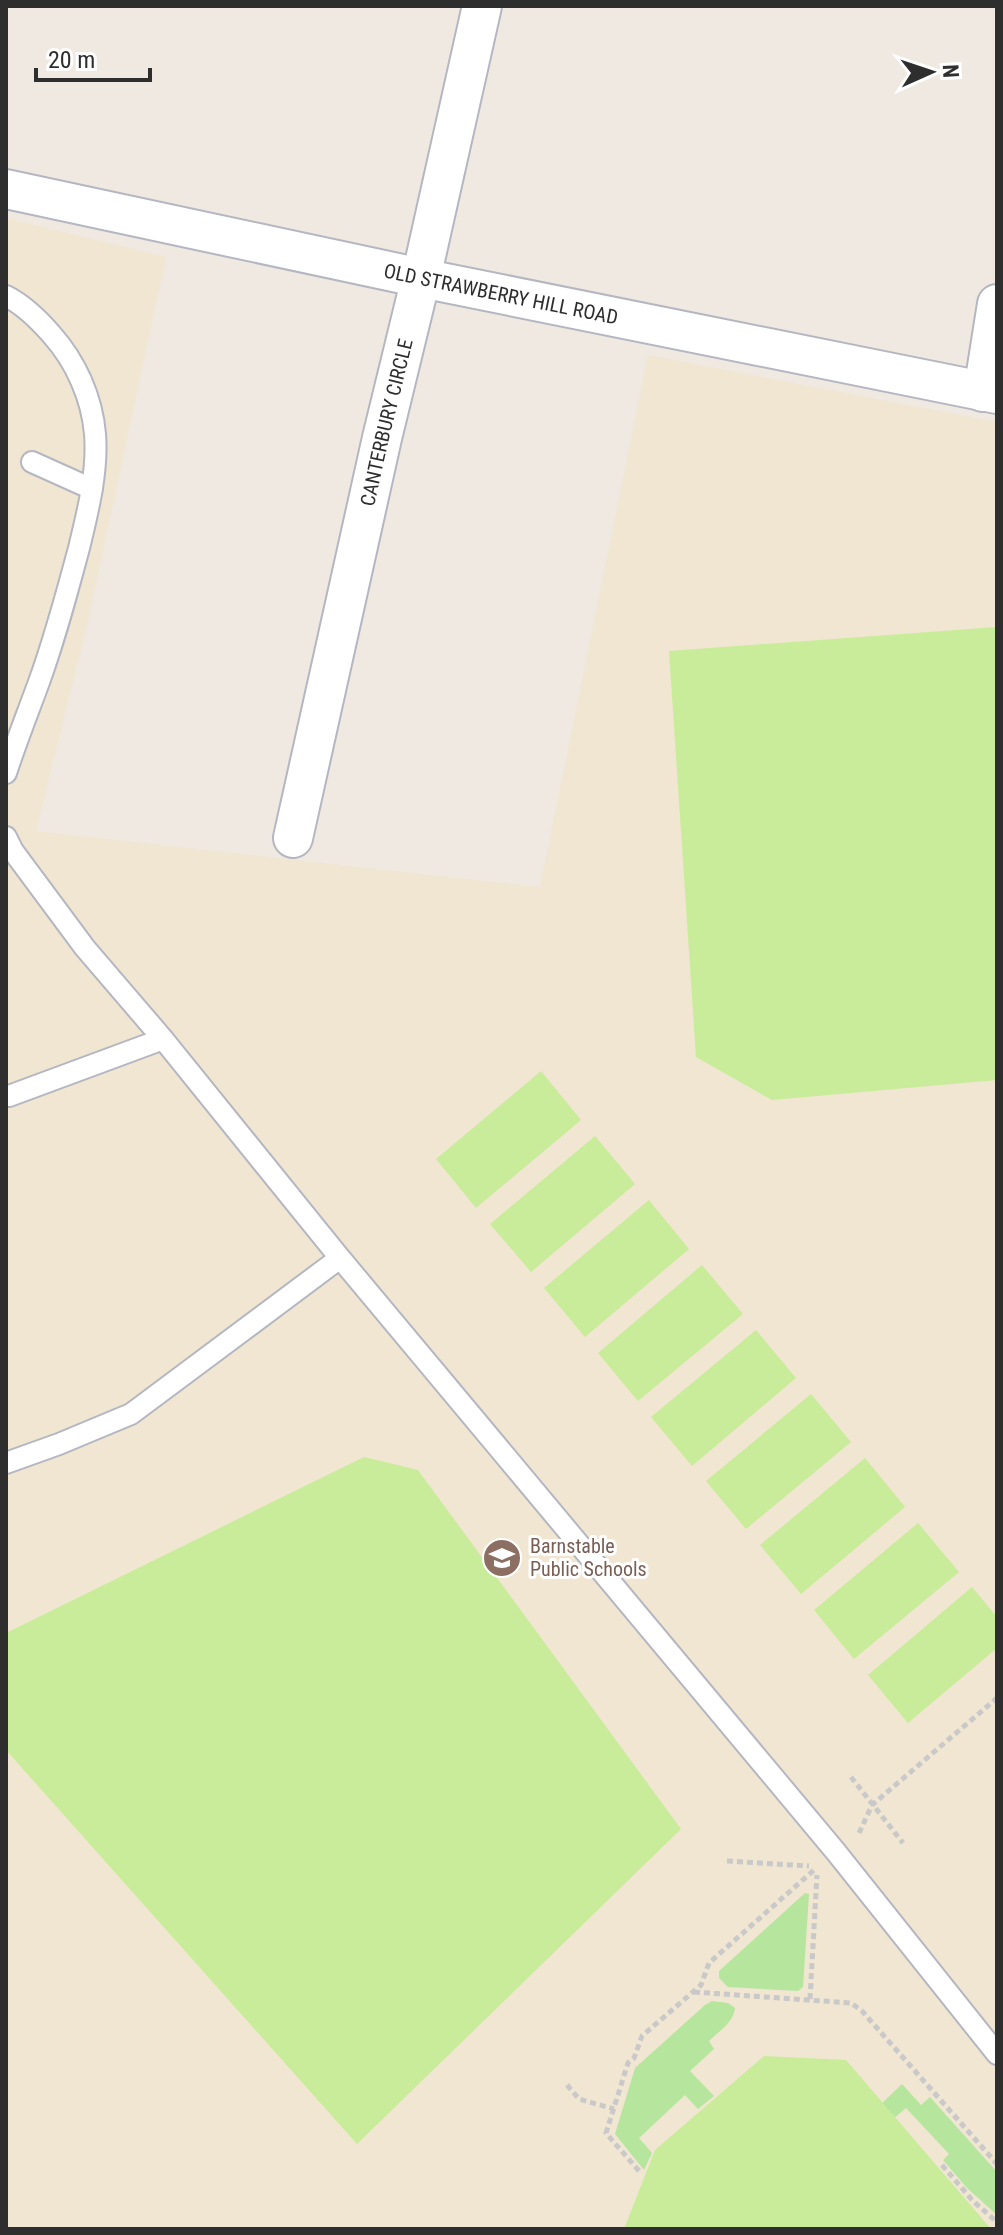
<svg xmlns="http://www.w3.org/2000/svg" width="1003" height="2235" font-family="'Roboto Condensed',sans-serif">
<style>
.education{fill:#f0e6d1}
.green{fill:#b6e59e}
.pitch{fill:#c9ec9a}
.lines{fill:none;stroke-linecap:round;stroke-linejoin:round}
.service-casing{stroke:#b4b7c1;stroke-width:24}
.minor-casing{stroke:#b4b7c1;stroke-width:42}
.path{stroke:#c9c9c9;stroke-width:5;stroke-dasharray:6 4;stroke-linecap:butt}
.service{stroke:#fff;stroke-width:20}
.minor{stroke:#fff;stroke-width:38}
.labels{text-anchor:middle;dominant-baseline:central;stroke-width:6;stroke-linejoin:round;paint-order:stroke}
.street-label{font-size:20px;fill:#2e2e2e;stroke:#fff}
.education-label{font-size:20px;fill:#785e54;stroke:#fff;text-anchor:start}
</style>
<rect width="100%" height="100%" fill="#efe9e1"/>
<path class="education" d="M 6,218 L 166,257 L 88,621 L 36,831 L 540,887 L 648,355 L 997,422 L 997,2229 L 6,2229 Z"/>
<path class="green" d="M 805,1893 L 809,1894 L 803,1987 L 798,1991 L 728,1987 L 719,1978 L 719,1971 Z
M 712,2001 L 728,2003 L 735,2008 C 734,2022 719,2031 709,2041 L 714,2049 L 690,2071 L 714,2096 L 698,2109 L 685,2095 L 639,2138 L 652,2153 L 644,2170 L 615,2134 L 635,2068 L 705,2005 Z
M 902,2084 L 921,2105 L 930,2097 L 997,2172 L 997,2215 L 967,2188 L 943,2160 L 949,2154 L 906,2108 L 893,2119 L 880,2105 Z"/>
<path class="pitch" d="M 997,627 L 997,1080 L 772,1100 L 696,1057 L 669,651 Z
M 541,1071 L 581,1120 L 476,1208 L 436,1159 Z
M 595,1136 L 635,1184 L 531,1272 L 490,1224 Z
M 649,1200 L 689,1249 L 585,1337 L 544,1288 Z
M 702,1265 L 743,1314 L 638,1401 L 598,1353 Z
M 756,1330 L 796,1378 L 692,1466 L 651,1417 Z
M 811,1394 L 851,1442 L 746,1529 L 706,1481 Z
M 364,1457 L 418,1470 L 681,1829 L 357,2144 L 6,1750 L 6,1633 Z
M 865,1458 L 905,1507 L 801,1594 L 760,1545 Z
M 918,1523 L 959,1572 L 854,1659 L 814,1610 Z
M 972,1587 L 997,1617 L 997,1648 L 908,1723 L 868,1675 Z
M 764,2056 L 846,2060 L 991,2229 L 624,2229 L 655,2150 Z"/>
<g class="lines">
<defs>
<path id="service" d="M 6,296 C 24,305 39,320 52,335 C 76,362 92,398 95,434 C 98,471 88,511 79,548 C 67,593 55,638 39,682 C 28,712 16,742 6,773
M 32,462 L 92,489
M 6,837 L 13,851 L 85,948 L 163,1039 L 340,1258
M 9,1096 L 163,1039
M 6,1463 L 59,1444 L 131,1414 L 340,1258 L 836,1852 L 997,2054"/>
<g id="minor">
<path id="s1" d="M 6,189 L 421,278 L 997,394"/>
<path d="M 983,392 L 997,304"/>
<path id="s2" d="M 293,838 L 382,438 L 421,278 L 482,6"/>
</g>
</defs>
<use href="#service" class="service-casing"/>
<use href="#minor" class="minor-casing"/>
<path class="path" d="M 851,1777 L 903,1843
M 859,1833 L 872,1805 L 997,1698
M 727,1861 L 809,1866
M 694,1992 L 851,2003 L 862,2011 L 997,2164
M 810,1999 L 817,1875
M 567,2085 L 579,2099 L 614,2109
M 942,2165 L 973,2201 L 997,2222
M 639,2171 L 606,2133 L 628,2063 L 634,2058 L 642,2036 L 701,1985 L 709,1963 L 814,1870"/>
<use href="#service" class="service"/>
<use href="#minor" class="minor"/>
</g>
<defs>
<symbol id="school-disc" viewBox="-11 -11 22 22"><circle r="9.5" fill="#8d6e63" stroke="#fff"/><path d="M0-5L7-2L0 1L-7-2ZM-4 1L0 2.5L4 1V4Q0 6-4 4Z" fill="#fff"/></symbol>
</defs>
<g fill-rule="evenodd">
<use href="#school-disc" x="480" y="1536" width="44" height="44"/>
</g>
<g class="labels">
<g class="street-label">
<text stroke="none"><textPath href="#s1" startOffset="506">OLD STRAWBERRY HILL ROAD</textPath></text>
<text stroke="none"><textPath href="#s2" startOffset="426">CANTERBURY CIRCLE</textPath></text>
</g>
<g class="education-label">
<text x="530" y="1546">Barnstable<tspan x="530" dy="23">Public Schools</tspan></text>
</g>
</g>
<rect width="1003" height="2235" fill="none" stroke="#2e2e2e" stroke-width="16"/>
<g transform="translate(931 72) rotate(87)" stroke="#ffffff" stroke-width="6" paint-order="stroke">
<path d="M0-6L14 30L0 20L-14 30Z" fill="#2e2e2e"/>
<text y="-12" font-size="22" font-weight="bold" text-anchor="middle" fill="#2e2e2e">N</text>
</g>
<path d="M36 68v12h114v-12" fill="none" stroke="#2e2e2e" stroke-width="4"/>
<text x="48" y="68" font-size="24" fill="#2e2e2e" stroke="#ffffff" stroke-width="6" paint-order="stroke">20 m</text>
</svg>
